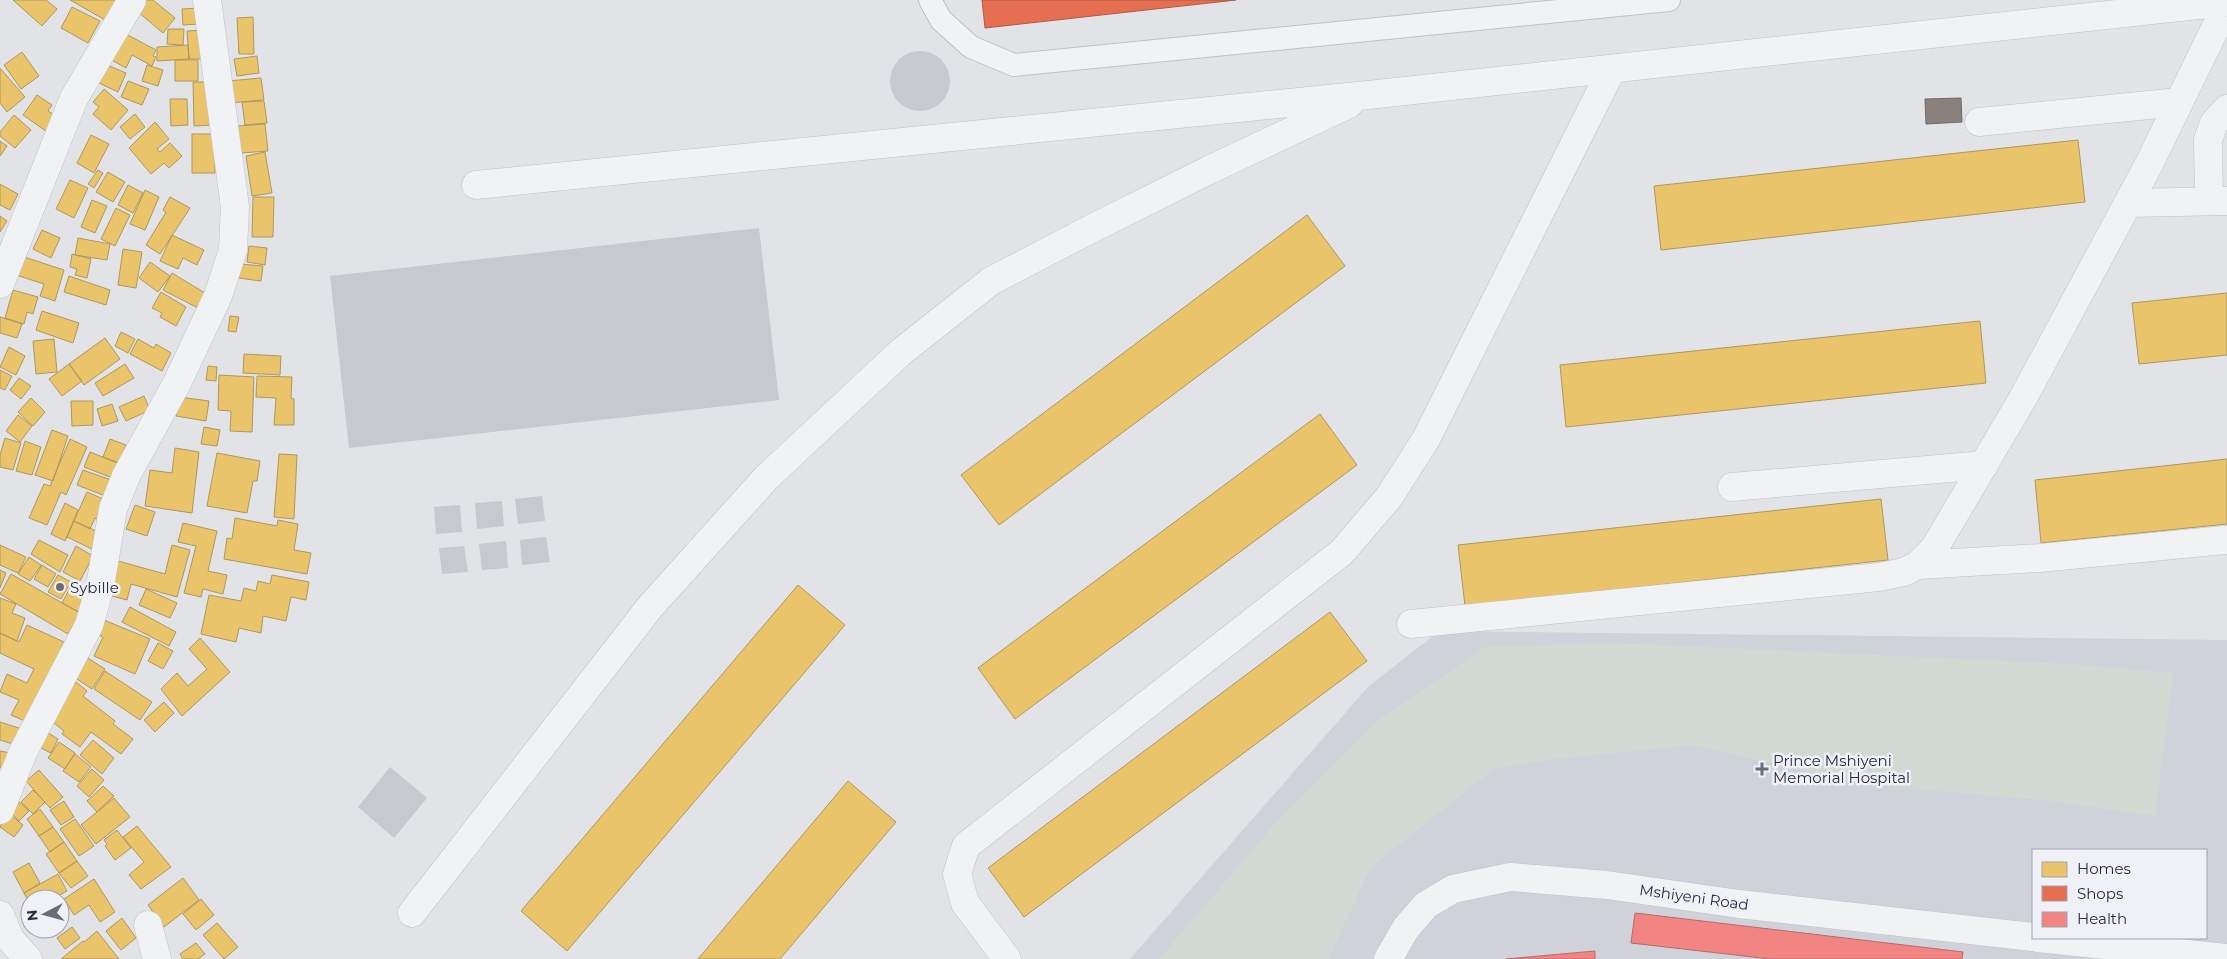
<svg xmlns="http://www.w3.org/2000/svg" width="2227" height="959" font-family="Montserrat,sans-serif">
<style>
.built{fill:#d0d2da;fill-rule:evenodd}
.green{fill:#d1dad2}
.homes{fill:#e9c46a;stroke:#af975e}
.shops{fill:#e76f51;stroke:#ae5b4c}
.health{fill:#f28482;stroke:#b56a6e}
.industry{fill:#8a817c;stroke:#6d686a}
.building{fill:#c8c9ce}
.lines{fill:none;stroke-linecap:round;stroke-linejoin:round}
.lane-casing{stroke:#c0c1c5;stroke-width:24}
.street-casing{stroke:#c0c1c5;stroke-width:29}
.lane{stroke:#f1f2f4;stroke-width:22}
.street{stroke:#f1f2f4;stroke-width:28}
.poi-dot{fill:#696d7b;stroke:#eff1f7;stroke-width:2}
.labels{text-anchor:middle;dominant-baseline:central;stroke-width:5;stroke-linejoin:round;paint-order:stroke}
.poi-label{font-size:15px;fill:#282d41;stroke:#eff1f7;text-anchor:start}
.street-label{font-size:15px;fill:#282d41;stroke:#eff1f7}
</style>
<rect width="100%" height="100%" fill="#e2e3e7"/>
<path class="built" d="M 1439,631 L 2227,640 L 2227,959 L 1130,959 L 1368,687 ZM 2033,850 L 2206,850 L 2206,938 L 2033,938 Z"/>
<path class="green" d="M 1639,644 L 2067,664 L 2173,673 L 2155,816 L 2053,801 L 1871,785 L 1692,745 L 1553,759 L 1495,768 L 1370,868 L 1328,959 L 1159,959 L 1274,825 L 1377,721 L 1487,646 Z"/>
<path class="homes" d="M 13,0 L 46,0 L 57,9 L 42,26 Z
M 70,0 L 119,0 L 107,21 Z
M 146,0 L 153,0 L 175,18 L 163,33 L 137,11 Z
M 72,7 L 100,21 L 88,43 L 61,28 Z
M 199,8 L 200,24 L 183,25 L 182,9 Z
M 253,17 L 254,54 L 239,54 L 237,18 Z
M 168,29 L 184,29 L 183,45 L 167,44 Z
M 205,30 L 206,59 L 189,59 L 187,31 Z
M 124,33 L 156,50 L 153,56 L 156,57 L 152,66 L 132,55 L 126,68 L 110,59 Z
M 188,45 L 189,59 L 157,61 L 157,47 Z
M 22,52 L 39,76 L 21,89 L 4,65 Z
M 257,56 L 259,73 L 237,76 L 234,59 Z
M 175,60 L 198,60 L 198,81 L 175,81 Z
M 107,65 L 126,73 L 118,92 L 99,83 Z
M 147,65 L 163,70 L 158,86 L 142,81 Z
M 0,68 L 25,97 L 7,112 L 0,103 Z
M 261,78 L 264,100 L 230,103 L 228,81 Z
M 128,81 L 149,89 L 142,105 L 121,97 Z
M 193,82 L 211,82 L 214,125 L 194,126 Z
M 104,89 L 128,110 L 111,130 L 93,114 L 99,107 L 93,102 Z
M 37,95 L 52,105 L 48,111 L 61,119 L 50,134 L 23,115 Z
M 170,99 L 187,99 L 188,125 L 171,126 Z
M 264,101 L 267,123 L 245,125 L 242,102 Z
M 135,114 L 145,127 L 130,139 L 120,127 Z
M 14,115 L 31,130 L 15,148 L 0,136 L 0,132 Z
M 155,122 L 169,139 L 157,149 L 160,152 L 170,143 L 182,156 L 169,168 L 164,163 L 151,174 L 129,148 Z
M 265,124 L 268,151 L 241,153 L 238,126 Z
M 192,134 L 215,134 L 215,173 L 192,173 Z
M 91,135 L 109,144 L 94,173 L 77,163 Z
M 2078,140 L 2085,202 L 1661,250 L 1654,186 Z
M 0,141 L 7,146 L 0,156 Z
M 265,152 L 272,193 L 252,196 L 246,156 Z
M 98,170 L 103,173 L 94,188 L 88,184 Z
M 108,172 L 125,182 L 113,202 L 96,192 Z
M 70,180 L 88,188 L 74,218 L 56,209 Z
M 0,184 L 18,194 L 10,210 L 0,205 Z
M 128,185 L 143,193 L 133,213 L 118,205 Z
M 145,190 L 159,197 L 145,230 L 130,224 Z
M 170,197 L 190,208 L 160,254 L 146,245 L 166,212 L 163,210 Z
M 253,197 L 274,197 L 273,237 L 252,237 Z
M 92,200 L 107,206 L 95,233 L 81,227 Z
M 116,208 L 130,215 L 115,246 L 101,239 Z
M 1307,215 L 1345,266 L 999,525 L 961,475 Z
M 0,216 L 7,221 L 0,232 Z
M 42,230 L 60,238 L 51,258 L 33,249 Z
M 172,235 L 204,250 L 197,265 L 183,258 L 178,269 L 160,261 Z
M 78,238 L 110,244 L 107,260 L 75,255 Z
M 249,246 L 267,248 L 265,265 L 247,262 Z
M 123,249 L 142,252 L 136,288 L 118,285 Z
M 72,254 L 91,259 L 87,278 L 75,275 L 77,269 L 70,267 Z
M 21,256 L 64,270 L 55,301 L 40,296 L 44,284 L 16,275 Z
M 150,262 L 170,276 L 158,292 L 139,278 Z
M 240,264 L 263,266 L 261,281 L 238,278 Z
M 172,273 L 205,293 L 198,308 L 163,290 Z
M 69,276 L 110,290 L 106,305 L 64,292 Z
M 13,290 L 38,297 L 33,314 L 27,312 L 24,324 L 5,318 Z
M 161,292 L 186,307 L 176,326 L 160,317 L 162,313 L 152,308 Z
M 2227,293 L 2227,355 L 2139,364 L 2132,303 Z
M 42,311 L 79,323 L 73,343 L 36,330 Z
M 230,316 L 239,317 L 236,332 L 228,331 Z
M 0,317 L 22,324 L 17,338 L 0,333 Z
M 1980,321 L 1986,383 L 1566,427 L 1560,365 Z
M 121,332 L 135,339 L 128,353 L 115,346 Z
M 105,338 L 120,359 L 84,385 L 69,364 Z
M 54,339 L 57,372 L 36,374 L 33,341 Z
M 138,339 L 154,348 L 156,344 L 171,353 L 162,371 L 130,354 Z
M 9,347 L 25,356 L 16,375 L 0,367 Z
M 244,354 L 281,356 L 280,375 L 243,373 Z
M 69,364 L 82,381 L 62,396 L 49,379 Z
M 125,364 L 134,378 L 103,396 L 95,383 Z
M 208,366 L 217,367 L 216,381 L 206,380 Z
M 0,370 L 12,376 L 5,390 L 0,388 Z
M 219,375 L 254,377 L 252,432 L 230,431 L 231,411 L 218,410 Z
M 257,376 L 292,377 L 291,398 L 294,399 L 294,425 L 274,425 L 276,398 L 256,397 Z
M 19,378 L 31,386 L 21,399 L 10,390 Z
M 144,396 L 150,410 L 126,421 L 119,407 Z
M 179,397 L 209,401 L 206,421 L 176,416 Z
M 31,398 L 45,412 L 33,426 L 18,412 Z
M 71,401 L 93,401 L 93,425 L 72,426 Z
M 112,404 L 118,421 L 102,426 L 97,409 Z
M 1320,414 L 1357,465 L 1015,719 L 978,668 Z
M 18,415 L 32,426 L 20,442 L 6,431 Z
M 204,427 L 220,430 L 217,446 L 201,444 Z
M 52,430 L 68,436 L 53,481 L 35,475 Z
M 5,438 L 21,443 L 13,470 L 0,467 L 0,455 Z
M 70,439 L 87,447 L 66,495 L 61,492 L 47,525 L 29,518 L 44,484 L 50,486 Z
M 110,439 L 126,445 L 119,463 L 103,457 Z
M 25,441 L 41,447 L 32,475 L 16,471 Z
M 175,448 L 199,452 L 192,513 L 145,506 L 150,470 L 172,473 Z
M 90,452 L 120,464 L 115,479 L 84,467 Z
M 217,453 L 260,461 L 257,481 L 253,481 L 247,513 L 207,506 Z
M 279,454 L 297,455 L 294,519 L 274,517 Z
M 2227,459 L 2227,524 L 2041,543 L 2035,480 Z
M 83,470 L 114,481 L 108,497 L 77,485 Z
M 87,492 L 108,501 L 100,520 L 95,518 L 90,529 L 74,521 Z
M 1881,499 L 1888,560 L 1465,606 L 1458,545 Z
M 65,503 L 78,510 L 65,541 L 51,534 Z
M 135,505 L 155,512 L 147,536 L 126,529 Z
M 235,518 L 277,526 L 278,520 L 298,524 L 294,550 L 311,553 L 307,574 L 224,559 L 227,538 L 232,539 Z
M 74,521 L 103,534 L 96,551 L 67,537 Z
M 183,523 L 217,531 L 208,571 L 227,575 L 223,594 L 203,589 L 201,597 L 184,593 L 196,546 L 178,542 Z
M 39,540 L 68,555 L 60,572 L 31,554 Z
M 0,545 L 26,557 L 18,573 L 0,565 Z
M 172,545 L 190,550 L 177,597 L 131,584 L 127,600 L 108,595 L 118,561 L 165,574 Z
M 76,546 L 93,556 L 80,581 L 63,572 Z
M 29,557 L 41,565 L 30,581 L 18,574 Z
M 42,565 L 56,574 L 48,587 L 34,579 Z
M 0,570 L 6,573 L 0,588 Z
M 11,574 L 80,613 L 68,634 L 0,594 Z
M 58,575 L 71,582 L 61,599 L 48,592 Z
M 272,575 L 309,582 L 306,600 L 291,597 L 286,621 L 263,616 L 261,633 L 239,628 L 236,642 L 201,634 L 209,595 L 241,601 L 244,588 L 256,591 L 258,581 L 270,584 Z
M 74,580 L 91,590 L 79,612 L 62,603 Z
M 798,585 L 845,625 L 567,951 L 521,911 Z
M 146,589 L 177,603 L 170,618 L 139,605 Z
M 0,598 L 16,604 L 12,613 L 25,618 L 17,641 L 0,633 Z
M 130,607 L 176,632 L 169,646 L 122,622 Z
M 1330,612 L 1367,661 L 1024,917 L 988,868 Z
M 99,618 L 150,639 L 135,674 L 94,656 L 103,637 L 93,632 Z
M 27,625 L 64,642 L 27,722 L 11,715 L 19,700 L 0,692 L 7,674 L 27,683 L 34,669 L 0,653 L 0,633 L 19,642 Z
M 200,638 L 230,672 L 182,716 L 161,689 L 177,673 L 188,686 L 207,669 L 189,649 Z
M 158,643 L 173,651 L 163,669 L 148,661 Z
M 83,655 L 105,669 L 92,689 L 71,675 Z
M 105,671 L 152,702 L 140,720 L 94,689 Z
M 76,682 L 87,691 L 83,696 L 115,721 L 113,724 L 133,739 L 121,754 L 91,732 L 80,747 L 62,734 L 64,731 L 49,719 Z
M 164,702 L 174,713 L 155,732 L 144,720 Z
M 0,722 L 22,729 L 16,745 L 0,740 Z
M 45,731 L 58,739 L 51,753 L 37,746 Z
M 93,740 L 114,758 L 102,774 L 80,755 Z
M 59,742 L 75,753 L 65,769 L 48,758 Z
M 0,751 L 11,753 L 7,769 L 0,767 Z
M 75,754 L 91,767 L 79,782 L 63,771 Z
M 92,769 L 104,780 L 89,797 L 77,786 Z
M 39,770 L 63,797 L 50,808 L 26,781 Z
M 848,781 L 896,822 L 780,959 L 698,959 Z
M 103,786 L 114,796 L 97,812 L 87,801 Z
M 33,790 L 45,802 L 33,814 L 21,802 Z
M 114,798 L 130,817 L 96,844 L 81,825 Z
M 18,801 L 29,811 L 19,821 L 9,811 Z
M 64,801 L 74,817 L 61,825 L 50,810 Z
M 40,809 L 53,827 L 39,836 L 27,819 Z
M 8,813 L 23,825 L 14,837 L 0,827 Z
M 75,819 L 94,846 L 79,856 L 60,829 Z
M 137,826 L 171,867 L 141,889 L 129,875 L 144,862 L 123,837 Z
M 53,827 L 64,842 L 50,852 L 39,836 Z
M 117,830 L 131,848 L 115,860 L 105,846 L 107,844 L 104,840 Z
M 64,842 L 77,861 L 59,873 L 46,854 Z
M 77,861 L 88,876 L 71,888 L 59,873 Z
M 29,863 L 40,883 L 24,893 L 13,872 Z
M 58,874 L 67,891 L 52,899 L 30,899 L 30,904 L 24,893 Z
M 183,878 L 199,900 L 164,927 L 148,905 Z
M 94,879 L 115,912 L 100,922 L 89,905 L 74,915 L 64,899 Z
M 201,899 L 214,915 L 196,930 L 183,914 Z
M 122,918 L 136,938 L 121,950 L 106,931 Z
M 217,923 L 238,947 L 224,959 L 203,935 Z
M 72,927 L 80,938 L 65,949 L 57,938 Z
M 97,931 L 119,959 L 61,959 L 83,941 L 84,942 Z
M 196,943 L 205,954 L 198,959 L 183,959 L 180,954 Z"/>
<path class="shops" d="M 982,0 L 1236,0 L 985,28 Z"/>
<path class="health" d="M 1635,913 L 1963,952 L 1962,959 L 1770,959 L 1631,943 Z
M 1595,951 L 1595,959 L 1506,959 Z"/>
<path class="industry" d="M 1961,98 L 1962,122 L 1926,124 L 1925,99 Z"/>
<path class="building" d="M890 81a30 30 0 1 1 60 0a30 30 0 1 1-60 0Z
M 759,228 L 779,400 L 349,448 L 330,276 Z
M 542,496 L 545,521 L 518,524 L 515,499 Z
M 502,501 L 504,526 L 477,529 L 475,503 Z
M 460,505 L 462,532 L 436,534 L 434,507 Z
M 546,537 L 550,562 L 522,565 L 520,540 Z
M 506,541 L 508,568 L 482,570 L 479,544 Z
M 464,546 L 468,572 L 442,574 L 439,548 Z
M 390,767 L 427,798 L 394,838 L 358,807 Z"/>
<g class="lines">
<defs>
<path id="lane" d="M 930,0 L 941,20 L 971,47 L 1014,65 L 1669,0"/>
<path id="street" d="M 1979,122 L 2179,102
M 476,185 L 1368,95 L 2227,2
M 2209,201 L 2208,140 L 2214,123 L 2227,109
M 2128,203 L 2227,201
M 0,284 L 74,98 L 132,0
M 1732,487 L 1984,465
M 1918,565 L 2040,558 L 2224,540
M 1411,624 L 1879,577 L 1904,572 L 1918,565 L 1934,549 L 2023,398 L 2149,164 L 2227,4
M 0,810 L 23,752 L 89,625 L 100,587 L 113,509 L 126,476 L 177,383 L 218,296 L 233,250 L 235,207 L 207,0
M 412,913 L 650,607 L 766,478 L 901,352 L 991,281 L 1091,229 L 1207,171 L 1349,104
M 0,915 L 10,939 L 28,959
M 148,925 L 157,959
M 2038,938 L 2227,958
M 1007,959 L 965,903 L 957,874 L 966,846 L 1342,552 L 1389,497 L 1426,439 L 1612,69
M 1388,959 L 1406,928 L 1426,905 L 1453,889 L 1510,877 L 1607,885 L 1739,904 L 2033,937"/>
</defs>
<use href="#lane" class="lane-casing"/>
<use href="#street" class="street-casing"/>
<use href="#lane" class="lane"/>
<use href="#street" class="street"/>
</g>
<g class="poi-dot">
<circle cx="60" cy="587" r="5"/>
<path d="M1759.5 761.5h5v5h5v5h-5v5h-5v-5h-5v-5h5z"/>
</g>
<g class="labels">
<g class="poi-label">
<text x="70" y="587">Sybille</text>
<text x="1773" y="760">Prince Mshiyeni<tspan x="1773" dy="17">Memorial Hospital</tspan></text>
</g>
<g class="street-label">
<text transform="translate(1694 897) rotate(8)">Mshiyeni Road</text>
</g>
</g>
<rect x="2032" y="849" width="175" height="90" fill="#eff1f7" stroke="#9fa3ae"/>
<rect x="2042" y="862" width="25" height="15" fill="#e9c46a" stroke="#9fa3ae"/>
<text x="2077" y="874" font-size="15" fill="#282d41">Homes</text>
<rect x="2042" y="886" width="25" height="15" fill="#e76f51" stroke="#9fa3ae"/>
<text x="2077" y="899" font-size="15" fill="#282d41">Shops</text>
<rect x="2042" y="912" width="25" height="15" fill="#f28482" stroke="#9fa3ae"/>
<text x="2077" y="924" font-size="15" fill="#282d41">Health</text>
<g transform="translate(45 914) rotate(264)"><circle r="24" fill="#eff1f7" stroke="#9fa3ae"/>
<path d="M0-4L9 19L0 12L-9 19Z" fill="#696d7b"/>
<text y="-8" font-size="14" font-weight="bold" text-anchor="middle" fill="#282d41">N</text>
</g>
</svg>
